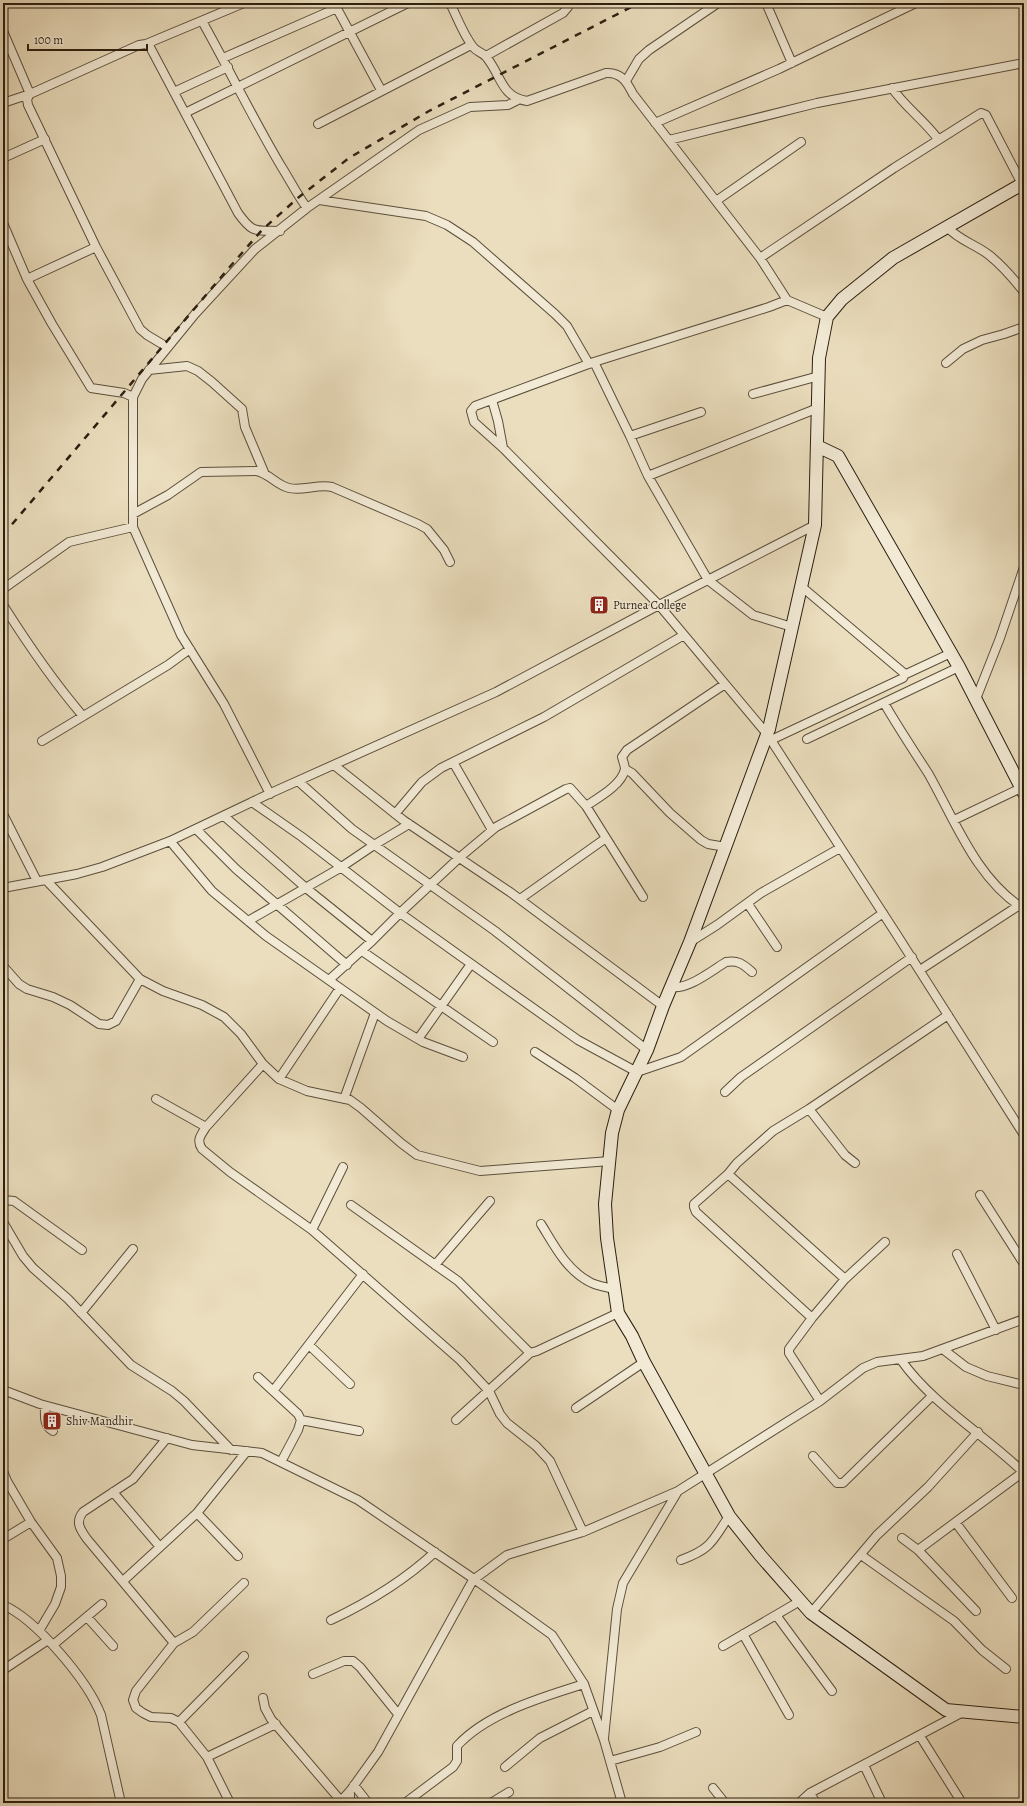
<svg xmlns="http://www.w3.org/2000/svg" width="1027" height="1806" font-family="Alegreya,serif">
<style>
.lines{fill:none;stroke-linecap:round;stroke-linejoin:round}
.street-casing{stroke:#5b4f3c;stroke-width:10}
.secondary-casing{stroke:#2b1f10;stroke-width:14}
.street{stroke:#f2ead5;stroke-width:8}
.secondary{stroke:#f2ead5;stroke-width:12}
.rail{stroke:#2b1f10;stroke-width:2.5;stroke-dasharray:7 7;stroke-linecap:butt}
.labels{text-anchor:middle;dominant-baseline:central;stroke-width:3;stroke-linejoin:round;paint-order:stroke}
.poi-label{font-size:12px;fill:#2b1f10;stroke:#f2ead5;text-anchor:start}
</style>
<rect width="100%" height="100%" fill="#ebdebe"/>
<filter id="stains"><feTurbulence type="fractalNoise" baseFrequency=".005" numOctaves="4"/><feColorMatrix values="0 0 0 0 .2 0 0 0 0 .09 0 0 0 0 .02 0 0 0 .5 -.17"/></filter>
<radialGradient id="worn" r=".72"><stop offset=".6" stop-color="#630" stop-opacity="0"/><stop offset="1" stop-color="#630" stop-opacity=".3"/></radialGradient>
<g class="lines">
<defs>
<path id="street" d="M 334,3 L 381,90
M 450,3 C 457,17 463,34 473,47 C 477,52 484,53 487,58 C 501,75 501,97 527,101 L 606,73 C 621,72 627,82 633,94 L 760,258 L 787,300 L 827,317
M 766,3 L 792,63
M 1023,3 L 1024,5
M 202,21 C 229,69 253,119 281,166 C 290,180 297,195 307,208
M 3,31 L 30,94 L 3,103
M 146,44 L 244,3
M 486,56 L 563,13 L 568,7 L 567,3
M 223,58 L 337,8
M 626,81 L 639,59 L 649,50 L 718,3
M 892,88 C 905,107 924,120 938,139
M 174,92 L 228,67
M 185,113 L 238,213 C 253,234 255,230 280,231
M 655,123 L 779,69 L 916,3
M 318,124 L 471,45
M 669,140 L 817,103 L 1024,63
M 3,158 L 45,139
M 319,200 L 426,216 L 447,225 L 473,242 L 555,314 L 567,326 L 589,364
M 716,201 L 801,142
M 3,223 L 27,279 L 96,247 L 28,105 L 27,99 L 30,94 L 139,45 L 146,44 L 150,47 L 185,113 L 408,3
M 947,227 C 960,241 975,244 989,255 C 1003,266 1013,278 1024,292
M 96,247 L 140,329 L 147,335 L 167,347
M 760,258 L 894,168 L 981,113 L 986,115 L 1024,188
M 27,279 L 52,324 L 91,388 L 124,393 L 133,397
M 787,300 L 769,307 L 594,362 L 475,406 L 471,411 L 474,422 L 503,448 L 659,605 L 767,734 L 897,935 L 1024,1135
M 594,362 L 630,436 L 648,476 L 708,580 L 753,615 L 792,627
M 946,363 L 963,349 L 982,340 L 1004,334 L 1024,327
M 149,370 L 187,366 L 198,371 L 212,382 L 242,409 L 245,427 L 264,472
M 753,394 L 819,376
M 492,400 L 498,421 L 503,448
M 630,436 L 701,412
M 648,476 L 818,408
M 133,514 L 168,495 L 201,472 L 256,471 C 269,473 276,485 289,488 C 303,491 318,484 332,487 L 418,524 L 427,529 L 444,550 L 450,562
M 3,589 L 69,542 L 133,527
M 3,605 C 27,643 53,681 82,715
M 904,675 L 951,653
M 976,699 L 1000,638 L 1024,567
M 884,703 C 898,727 913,750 928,773 C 955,820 976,879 1024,909
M 807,739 L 959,667
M 771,740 L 903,678 L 905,674 L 802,587
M 42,741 L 168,665 L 190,649
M 453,762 L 492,830
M 334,765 L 403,820 L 510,892 L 663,1006
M 625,769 L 632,773 L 670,813 L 701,840 L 708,844 L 726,847
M 298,781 L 352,829 L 495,931 L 647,1050
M 270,794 L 224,704 L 181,635 L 133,527 L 133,397 L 142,379 L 195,314 L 255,249 L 307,208 L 419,130 L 470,107 L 508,105 L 518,100
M 252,802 L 302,837 L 400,913 L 578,1040 L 637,1072 L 681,1057 L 883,913
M 586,806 C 598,798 622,785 625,769 C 625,766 623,761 622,757 L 627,750 L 725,684
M 3,814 L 37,881
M 395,814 L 422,782 L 441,768 L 544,717 L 684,635
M 224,816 L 306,888 L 372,941
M 954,820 L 1021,788
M 196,829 L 236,869 L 347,965
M 170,841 L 212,891 L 266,936 L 387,1021 L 423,1042 L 463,1057
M 46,880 L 140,979 L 163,991 L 202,1005 L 224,1017 L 241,1034 L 263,1064 L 279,1079 L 307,1091 L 350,1100 L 361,1108 L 401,1143 L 417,1155 L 480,1171 L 610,1161
M 3,888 L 77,874 L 102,867 L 170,841 L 273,792 L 496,692 L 659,605 L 815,525
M 520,899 L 606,838
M 748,904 L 777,947
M 248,921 L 340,868 L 374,845 L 409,824
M 690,942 L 717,925 L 761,893 L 840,848
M 362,951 L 493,1042
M 3,966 L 19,984 L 27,989 L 53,997 L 70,1005 L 99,1024 L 108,1025 L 116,1021 L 140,979
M 920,970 L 1018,906
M 329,980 L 372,941 L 400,913 L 459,858 L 496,827 L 566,789 L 570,788 L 586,806 L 643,897
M 671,987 C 688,990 711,971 726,962 C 738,960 743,964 752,972
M 418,1039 L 471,964
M 535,1052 L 575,1078 L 618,1110
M 279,1079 L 340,988
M 725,1092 L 741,1077 L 912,957
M 156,1099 L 206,1127 C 201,1135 196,1140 202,1149 L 230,1172 L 312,1230 L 460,1360 L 489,1391 L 500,1414 L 507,1423 L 536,1446 L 550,1461 L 583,1532
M 344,1099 L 375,1013
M 809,1109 L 845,1155 L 855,1163
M 206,1127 L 263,1064
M 728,1174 L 845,1279
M 980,1195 L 1024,1264
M 3,1200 L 14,1201 L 82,1250
M 351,1205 L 458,1281 L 530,1353
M 3,1222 L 23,1256 L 33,1268 L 68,1299 L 131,1365 L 172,1391 L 184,1401 L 231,1450
M 541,1224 C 554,1245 566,1269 588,1281 C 595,1286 606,1287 615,1289
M 312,1230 L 343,1167
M 957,1254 L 996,1330
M 435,1265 L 490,1201
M 81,1313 L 133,1249
M 812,1318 L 696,1212 L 694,1207 L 694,1204 L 728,1174 L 737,1163 L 773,1131 L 809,1109 L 948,1015
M 309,1345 L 350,1384
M 944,1350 L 966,1367 L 987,1376 L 1024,1385
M 901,1360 C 933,1405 984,1434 1024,1473
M 258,1377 L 298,1414 L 301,1420 L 298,1430 L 281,1462
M 3,1390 L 40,1404 L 192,1445 L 262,1453 L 358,1500 L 474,1579 L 552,1635 L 584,1684 L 604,1740 L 622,1803
M 273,1391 L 363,1274
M 820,1401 L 789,1353 L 789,1349 L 812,1318 L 845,1279 L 885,1242
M 45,1406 C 45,1416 43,1425 53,1431
M 576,1408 L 644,1362
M 301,1420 L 359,1431
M 456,1420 L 530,1353 L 537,1351 L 618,1313
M 167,1438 L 133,1479 L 83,1512 C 75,1522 80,1529 87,1539 L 174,1643
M 813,1456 L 837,1483 L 843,1483 L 932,1396
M 3,1471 L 7,1481 L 31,1522 L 57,1558 L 61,1576 L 61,1587 L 55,1604 L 39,1631
M 113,1492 L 160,1547
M 197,1513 L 238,1556
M 956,1523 L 1012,1598
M 902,1538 L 918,1550 L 976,1611
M 3,1539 L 31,1522
M 918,1550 L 1023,1472
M 861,1555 L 954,1621 L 982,1650 L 1006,1669
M 681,1560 C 711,1549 712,1542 729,1516
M 123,1581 L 197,1513 L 247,1451
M 3,1605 C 36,1619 88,1681 101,1715 L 121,1803
M 811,1613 L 877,1535 L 928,1487 L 978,1432
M 776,1615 L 832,1691
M 87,1617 L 113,1646
M 331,1620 C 369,1602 404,1581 435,1552
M 743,1634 L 789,1715
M 53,1645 L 102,1604
M 723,1646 L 800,1601
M 3,1670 L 48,1640
M 313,1674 L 344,1661 L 353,1661 L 360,1667 L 398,1714
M 263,1698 L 265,1708 L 271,1719 L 341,1801
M 179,1722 L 244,1656
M 920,1736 L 962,1803
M 604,1738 L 617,1609 L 623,1583 L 678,1491
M 207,1757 L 276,1724
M 610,1761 L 660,1747 L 696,1732
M 864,1765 L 882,1803
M 505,1767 L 540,1738 L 593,1711
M 354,1785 L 368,1803
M 713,1788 L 725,1803
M 350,1791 L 350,1803
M 810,1793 L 816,1803
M 230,1803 L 207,1757 L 179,1722 L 171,1718 L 151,1717 L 143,1713 L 136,1708 L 133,1700 L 136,1691 L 174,1643 L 193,1632 L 244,1583
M 339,1803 L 350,1791 L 378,1752 L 473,1580 L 507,1555 L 583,1532 L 678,1491 L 820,1401 L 863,1368 L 877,1362 L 923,1356 L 1024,1319
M 405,1803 L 453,1767 L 457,1761 L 457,1746 C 487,1713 543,1697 584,1684
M 491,1803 L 509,1792
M 799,1803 L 810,1793 L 963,1712"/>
<path id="secondary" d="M 1024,183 L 893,258 L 842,299 L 827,317 L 819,358 L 815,525 L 769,729 L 690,942 L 663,1006 L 647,1050 L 618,1110 L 612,1133 L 605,1204 L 607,1238 L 618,1313 L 632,1336 L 644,1362 L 729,1516 L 760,1555 L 811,1613 L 946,1710 L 1024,1717
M 817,446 L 838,456 L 959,667 L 1024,793"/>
</defs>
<use href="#street" class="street-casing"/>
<use href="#secondary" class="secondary-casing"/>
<use href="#street" class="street"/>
<use href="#secondary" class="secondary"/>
<path class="rail" d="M 3,535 L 228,269 L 262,230 L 299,197 L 349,158 L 429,111 L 639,3"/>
</g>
<defs>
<symbol id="building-square" viewBox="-11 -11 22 22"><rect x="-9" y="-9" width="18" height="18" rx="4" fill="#8f2418" stroke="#f2ead5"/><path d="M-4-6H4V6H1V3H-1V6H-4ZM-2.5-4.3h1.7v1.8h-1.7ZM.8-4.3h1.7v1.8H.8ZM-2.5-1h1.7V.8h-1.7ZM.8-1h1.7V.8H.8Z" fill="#fff"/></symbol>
</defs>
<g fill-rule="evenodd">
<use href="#building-square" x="588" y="594" width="22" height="22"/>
<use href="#building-square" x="41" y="1410" width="22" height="22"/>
</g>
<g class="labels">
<g class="poi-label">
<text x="613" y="605">Purnea College</text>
<text x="66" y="1421">Shiv Mandhir</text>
</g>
</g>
<rect width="1027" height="1806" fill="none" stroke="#ebdebe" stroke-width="16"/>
<rect x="4" y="4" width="1019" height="1798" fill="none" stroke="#2b1f10" stroke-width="2"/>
<rect x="8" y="8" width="1011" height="1790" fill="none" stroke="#2b1f10"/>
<path d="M28 44v6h119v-6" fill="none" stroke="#2b1f10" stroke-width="2"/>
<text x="34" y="44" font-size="12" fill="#2b1f10" stroke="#f2ead5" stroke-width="3" paint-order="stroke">100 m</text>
<rect width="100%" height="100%" filter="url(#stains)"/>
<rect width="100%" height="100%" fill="url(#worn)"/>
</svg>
